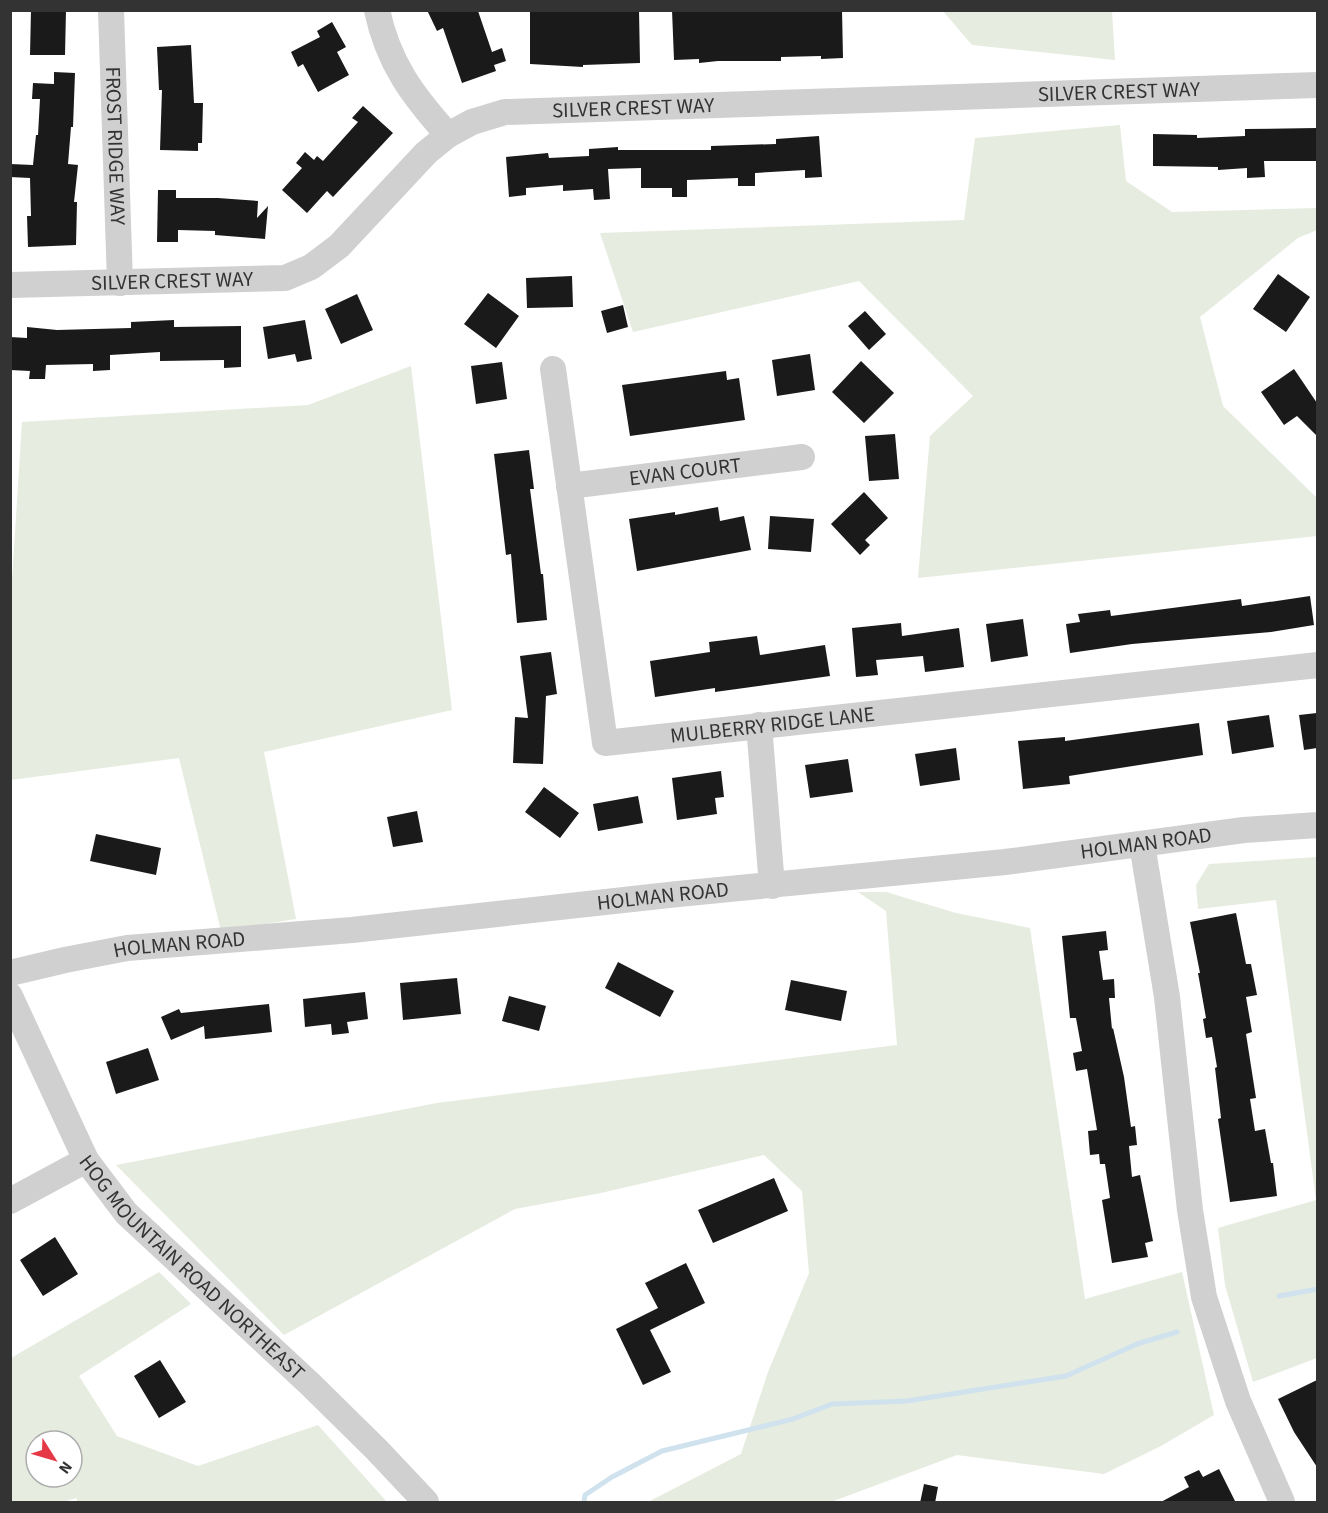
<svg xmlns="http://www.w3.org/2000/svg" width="1328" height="1513" font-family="'Source Sans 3',sans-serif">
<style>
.green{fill:#e6ecdf;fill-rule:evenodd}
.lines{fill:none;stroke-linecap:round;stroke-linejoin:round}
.stream{stroke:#cfe2ee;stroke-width:5}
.building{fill:#1a1a1a}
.minor{stroke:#d0d0d0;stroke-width:26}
.labels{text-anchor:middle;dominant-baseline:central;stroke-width:6;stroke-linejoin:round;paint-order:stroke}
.street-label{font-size:21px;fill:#333;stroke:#fff}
</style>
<rect width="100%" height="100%" fill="#fff"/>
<path class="green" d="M 943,11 L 1112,11 L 1115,60 L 972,45 Z
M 1120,125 L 1126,181 L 1172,212 L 1317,208 L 1317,230 L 1298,238 L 1200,317 L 1223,406 L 1317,498 L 1317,536 L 918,578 L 930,436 L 973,396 L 859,281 L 633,332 L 600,233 L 964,220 L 975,138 Z
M 411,366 L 452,710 L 264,752 L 296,919 L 221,931 L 179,758 L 11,780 L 10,612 L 22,422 L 308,405 Z
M 1317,857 L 1317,1358 L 1253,1382 L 1225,1285 L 1218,1228 L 1316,1200 L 1276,900 L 1198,909 L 1196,885 L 1209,864 Z
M 858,892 L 886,892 L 956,913 L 1030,928 L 1085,1299 L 1182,1272 L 1214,1415 L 1161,1446 L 1104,1474 L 957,1455 L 831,1502 L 648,1502 L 741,1454 L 768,1372 L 809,1273 L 802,1191 L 764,1155 L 601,1193 L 515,1209 L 284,1335 L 116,1165 L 437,1103 L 897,1045 L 886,911 Z
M 159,1272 L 191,1304 L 79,1376 L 117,1436 L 198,1466 L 318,1425 L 387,1502 L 78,1502 L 76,1498 L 63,1502 L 11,1502 L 11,1358 ZM 36,1441 L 72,1441 L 72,1477 L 36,1477 Z"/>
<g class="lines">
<path class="stream" d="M 1279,1296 L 1318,1289
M 584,1502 L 585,1495 L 612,1477 L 662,1451 L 793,1419 L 832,1404 L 907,1401 L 1066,1376 L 1137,1344 L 1177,1332"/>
</g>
<path class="building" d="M 31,10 L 66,10 L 65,55 L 30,55 Z
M 427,10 L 478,11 L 492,52 L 502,48 L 506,61 L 494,65 L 496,71 L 462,83 L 443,28 L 437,31 Z
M 596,10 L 639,10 L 640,63 L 583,65 L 583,67 L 530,64 L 530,11 Z
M 672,10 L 842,10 L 843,58 L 821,59 L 821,56 L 781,57 L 781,61 L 718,61 L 699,63 L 699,59 L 674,60 Z
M 332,22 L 346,47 L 337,52 L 349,75 L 318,92 L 303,64 L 298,67 L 291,52 L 320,37 L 317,31 Z
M 191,45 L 194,103 L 203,103 L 202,143 L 198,143 L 198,151 L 160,150 L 162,90 L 159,90 L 157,47 Z
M 54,72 L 75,73 L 73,127 L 71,127 L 68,164 L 78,165 L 74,202 L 77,202 L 76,245 L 28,247 L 27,216 L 31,216 L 30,178 L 10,177 L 10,164 L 33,165 L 36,135 L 38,135 L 40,99 L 32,99 L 33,83 L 54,84 Z
M 363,106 L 393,133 L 333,197 L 327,191 L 307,213 L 282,190 L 302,168 L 296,163 L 305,152 L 314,160 L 317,156 L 323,161 L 358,122 L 352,118 Z
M 1317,128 L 1317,161 L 1264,161 L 1265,177 L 1247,178 L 1247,168 L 1218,170 L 1218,167 L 1153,166 L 1153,134 L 1197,135 L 1197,138 L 1245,136 L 1245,129 Z
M 819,136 L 822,177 L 805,178 L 805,170 L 755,173 L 755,186 L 738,186 L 738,178 L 687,180 L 687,197 L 672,197 L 672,188 L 641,188 L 641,168 L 608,169 L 610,199 L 594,200 L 593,189 L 563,191 L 563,185 L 526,188 L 526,195 L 509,197 L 506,157 L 548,153 L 549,158 L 589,156 L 589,149 L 618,147 L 618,150 L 711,150 L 711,146 L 776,144 L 776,139 Z
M 158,190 L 176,190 L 176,198 L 218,198 L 258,201 L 257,218 L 268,206 L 265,239 L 215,235 L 215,231 L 178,230 L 178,242 L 157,242 Z
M 1278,274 L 1310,297 L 1286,332 L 1253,309 Z
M 572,276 L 573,307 L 527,308 L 526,278 Z
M 488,293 L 519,316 L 496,348 L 464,324 Z
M 357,294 L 373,330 L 341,344 L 325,309 Z
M 623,305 L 628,327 L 607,333 L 601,311 Z
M 865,311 L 886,334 L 869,350 L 848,326 Z
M 174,320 L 174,327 L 241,326 L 241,367 L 224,368 L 224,360 L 160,361 L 160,352 L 110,355 L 110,370 L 93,371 L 93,364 L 46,365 L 45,379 L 29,379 L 30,371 L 10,370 L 10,337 L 27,338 L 27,327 L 57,330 L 131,328 L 131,322 Z
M 305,320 L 312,359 L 297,362 L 295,354 L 268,359 L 263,327 Z
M 810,354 L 815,390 L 777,396 L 772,360 Z
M 861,361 L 894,393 L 864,423 L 832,392 Z
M 502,362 L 507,399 L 476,404 L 471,366 Z
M 1294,369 L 1317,403 L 1317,436 L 1297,416 L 1284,425 L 1261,392 Z
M 726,371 L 727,380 L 739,378 L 745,420 L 630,436 L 622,385 Z
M 895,434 L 899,479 L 869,481 L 865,436 Z
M 529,450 L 534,489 L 530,489 L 541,574 L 543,574 L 547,620 L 517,623 L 511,554 L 506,555 L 494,454 Z
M 864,492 L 888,518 L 865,540 L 870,545 L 860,555 L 831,524 Z
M 718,507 L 720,521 L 744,516 L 751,550 L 637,571 L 629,519 L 675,512 L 675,515 Z
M 770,516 L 814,519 L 811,552 L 768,549 Z
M 1310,596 L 1314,625 L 1271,632 L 1132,644 L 1070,653 L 1066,624 L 1080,622 L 1078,614 L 1110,610 L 1111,616 L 1241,599 L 1242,606 Z
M 1023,619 L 1028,656 L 991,662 L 986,624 Z
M 901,623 L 902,636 L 959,628 L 964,667 L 925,672 L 923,656 L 876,660 L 878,675 L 856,677 L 852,628 Z
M 757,636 L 760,655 L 825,645 L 830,676 L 715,692 L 715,688 L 655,697 L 650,661 L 710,652 L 709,642 Z
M 551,652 L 557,694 L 546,696 L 543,764 L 513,763 L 515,717 L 528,718 L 520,656 Z
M 1317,713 L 1317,748 L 1304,750 L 1299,715 Z
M 1269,715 L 1274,747 L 1232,754 L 1227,721 Z
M 1199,723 L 1203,755 L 1069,776 L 1070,784 L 1023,789 L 1018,741 L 1065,737 L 1065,741 Z
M 956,748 L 960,780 L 920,786 L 915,754 Z
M 848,759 L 853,792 L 810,798 L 805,765 Z
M 721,771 L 724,797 L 715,798 L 717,814 L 677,820 L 672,778 Z
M 544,787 L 579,813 L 560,838 L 525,812 Z
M 638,796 L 643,823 L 598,831 L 593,804 Z
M 417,811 L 423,842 L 393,847 L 387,817 Z
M 96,834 L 161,848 L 156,875 L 90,861 Z
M 1236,913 L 1246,964 L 1251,964 L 1257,995 L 1246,997 L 1252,1032 L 1246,1034 L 1256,1098 L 1250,1099 L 1255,1131 L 1265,1129 L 1271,1163 L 1273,1163 L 1277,1196 L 1230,1202 L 1218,1119 L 1221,1118 L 1215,1068 L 1217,1067 L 1212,1037 L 1206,1038 L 1203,1019 L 1206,1018 L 1198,973 L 1200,973 L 1190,922 Z
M 1106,931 L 1108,950 L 1099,951 L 1103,980 L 1114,979 L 1115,998 L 1109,998 L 1112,1029 L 1113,1028 L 1124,1077 L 1131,1127 L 1135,1126 L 1137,1145 L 1129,1146 L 1132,1177 L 1140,1175 L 1153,1241 L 1145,1243 L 1148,1257 L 1112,1263 L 1102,1200 L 1110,1198 L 1105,1164 L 1100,1164 L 1099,1154 L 1090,1155 L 1088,1131 L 1097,1130 L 1087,1069 L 1076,1071 L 1073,1053 L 1082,1051 L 1076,1018 L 1070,1018 L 1062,936 Z
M 618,962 L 674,991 L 660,1017 L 605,988 Z
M 457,978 L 461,1014 L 403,1020 L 400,983 Z
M 791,980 L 847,991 L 841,1021 L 785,1010 Z
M 365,992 L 368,1019 L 347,1022 L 349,1033 L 332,1035 L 331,1024 L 305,1027 L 303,999 Z
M 509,996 L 546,1006 L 539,1031 L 502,1021 Z
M 269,1004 L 272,1032 L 205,1039 L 204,1026 L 171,1040 L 161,1017 L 179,1009 L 181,1013 Z
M 148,1048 L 159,1080 L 116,1094 L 106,1062 Z
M 774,1178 L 788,1211 L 713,1243 L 698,1210 Z
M 55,1237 L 78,1274 L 43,1296 L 20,1260 Z
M 686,1263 L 705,1303 L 650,1330 L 671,1372 L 643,1385 L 616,1329 L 658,1308 L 645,1283 Z
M 160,1360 L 186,1402 L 159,1418 L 134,1376 Z
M 1317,1380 L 1317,1467 L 1294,1432 L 1278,1399 Z
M 1219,1469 L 1236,1503 L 1159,1503 L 1189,1487 L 1184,1477 L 1199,1470 L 1203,1477 Z
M 924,1484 L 938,1487 L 935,1503 L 920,1503 Z"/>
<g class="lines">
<g class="minor">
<path id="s1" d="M 111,10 L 120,283"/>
<path d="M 377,10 C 388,63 413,96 448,135"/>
<path id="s2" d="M 10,285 L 285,278 L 311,267 L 339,246 L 426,153 L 448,135 L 472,122 L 505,112 L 1318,85"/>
<path id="s3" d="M 553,369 L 605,743 L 1318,665"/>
<path id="s4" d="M 569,486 L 802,457"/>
<path d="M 759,725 L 772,886"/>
<path d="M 1142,844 L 1167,997 L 1190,1210 L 1204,1297 L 1238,1401 L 1282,1502"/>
<path id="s5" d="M 10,973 L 65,960 L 127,948 L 352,930 L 678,894 L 1005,862 L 1244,830 L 1318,825"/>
<path id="s6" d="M 10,996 L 86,1160 L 126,1213 L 310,1384 L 377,1450 L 426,1502"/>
<path d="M 10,1201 L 86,1160"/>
</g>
</g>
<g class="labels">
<g class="street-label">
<text stroke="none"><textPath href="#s2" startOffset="1170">SILVER CREST WAY</textPath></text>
<text stroke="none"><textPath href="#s2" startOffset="684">SILVER CREST WAY</textPath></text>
<text stroke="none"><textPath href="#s1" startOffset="136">FROST RIDGE WAY</textPath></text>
<text stroke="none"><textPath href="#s2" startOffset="162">SILVER CREST WAY</textPath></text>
<text stroke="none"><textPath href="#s4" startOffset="117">EVAN COURT</textPath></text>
<text stroke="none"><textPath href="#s3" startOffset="546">MULBERRY RIDGE LANE</textPath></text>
<text stroke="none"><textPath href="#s5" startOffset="1144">HOLMAN ROAD</textPath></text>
<text stroke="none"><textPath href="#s5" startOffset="658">HOLMAN ROAD</textPath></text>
<text stroke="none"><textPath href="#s5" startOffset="172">HOLMAN ROAD</textPath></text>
<text stroke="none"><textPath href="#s6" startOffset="332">HOG MOUNTAIN ROAD NORTHEAST</textPath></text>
</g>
</g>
<rect width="1328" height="1513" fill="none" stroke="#333333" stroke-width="24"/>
<g transform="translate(54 1459) rotate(127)"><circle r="28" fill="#ffffff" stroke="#adadad" stroke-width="1.5"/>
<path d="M0-4.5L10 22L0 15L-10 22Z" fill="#e63946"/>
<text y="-9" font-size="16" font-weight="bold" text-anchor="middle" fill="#333333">N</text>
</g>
</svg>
